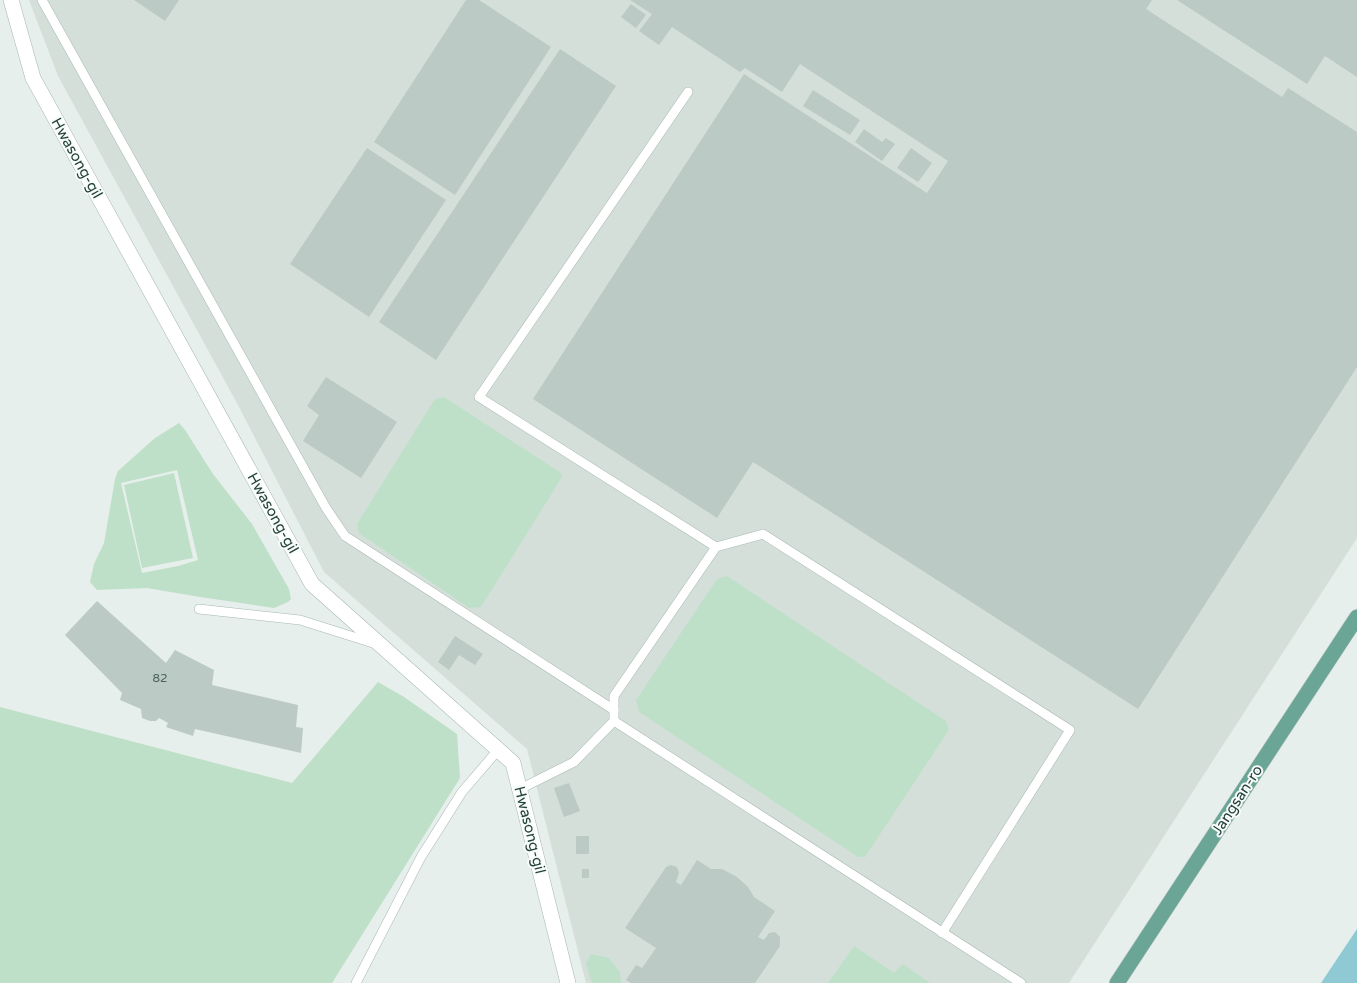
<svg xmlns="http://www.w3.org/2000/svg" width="1357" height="983" font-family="'Varela Round',sans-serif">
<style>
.built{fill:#d4dfda}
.green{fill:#bfe0c8;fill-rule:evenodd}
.water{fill:#8ec9d4}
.building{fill:#bbcac4}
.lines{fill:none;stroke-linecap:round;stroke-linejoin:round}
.service-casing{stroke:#a8b8b2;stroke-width:10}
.tertiary-casing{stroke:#a8b8b2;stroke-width:16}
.primary-casing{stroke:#c2cac8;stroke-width:16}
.service{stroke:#fff;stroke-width:9}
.tertiary{stroke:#fff;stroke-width:15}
.primary{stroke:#6aa596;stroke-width:15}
.labels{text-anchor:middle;stroke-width:4;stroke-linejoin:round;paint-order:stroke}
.number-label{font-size:12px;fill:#4a645c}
.street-label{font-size:15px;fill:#24423a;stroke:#f7fbf9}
</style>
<rect width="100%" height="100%" fill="#e6efeb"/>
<!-- built -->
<path class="built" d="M29 0H1357V538L1069 983H586L527 749 324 572 238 405 58 76Z"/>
<!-- green -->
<g class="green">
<path d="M444 397 560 472 562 477 481 607 469 608 359 533 357 524 435 399Z"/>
<path d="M179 423 185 430 213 474 252 524 289 589 291 599 288 602 274 608 200 597 147 588 97 590 90 582 94 564 104 543 115 479 118 471 155 438ZM177 470 198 560 178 566 142 573 121 483Z"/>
<path d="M174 473 193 558 142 568 124 485Z"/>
<path d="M727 576 946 721 949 730 865 857H858L639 712 636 700 717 579Z"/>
<path d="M378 682 404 697 457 734 460 778 332 983H0V707L292 783Z"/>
<path d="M854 946 894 973 903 964 930 983H828Z"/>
<path d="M591 954 609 958 620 972 621 983H592L586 964Z"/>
</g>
<!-- water -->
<path class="water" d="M1357 929V983H1321Z"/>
<!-- building -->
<g class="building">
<path d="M134 0H179L165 21Z"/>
<path d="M466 0H479L551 47 455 195 374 142Z"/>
<path d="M630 0H1152L1146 9 1282 97 1288 88 1357 132V367L1138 709 753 462 717 518 533 399 744 74 927 193 948 161 800 64 782 92 745 68 740 72 672 27 659 45 639 31 652 14Z"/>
<path d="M1177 0H1357V77L1325 56 1307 84Z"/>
<path d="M631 4 646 15 636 28 621 17Z"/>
<path d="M560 49 616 86 436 360 379 322Z"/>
<path d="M813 90 860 120 850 135 803 106Z"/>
<path d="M864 129 882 142 886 138 895 144 882 161 855 142Z"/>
<path d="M367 148 446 200 369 317 290 264Z"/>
<path d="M911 148 932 163 918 182 897 168Z"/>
<path d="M326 377 397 422 361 478 303 441 319 415 307 406Z"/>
<path d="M97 601 166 663 175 650 214 670 212 685 298 705 296 727 303 728 301 753 195 729 193 736 166 727 168 723 159 718 156 721H150L142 718 141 709 120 700 122 693 65 635Z"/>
<path d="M455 636 483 654 475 665 459 655 449 670 438 662Z"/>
<path d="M569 783 580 811 564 817 554 788Z"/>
<rect x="576" y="836" width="13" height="18"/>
<path d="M697 860 711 869H722L737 877 748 887 754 897 775 911 758 937 764 940 769 933 775 932 780 937V946L755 983H631L626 980 636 965 642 968 656 948 625 928 666 867 671 865 677 867 679 873 676 882 681 885Z"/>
<rect x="582" y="869" width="7" height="9"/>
</g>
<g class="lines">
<defs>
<g id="service">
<path d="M42 0 326 508 345 536 614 710"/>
<path d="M688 92 479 397 716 547 763 534 1070 730 942 933"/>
<path d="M199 609 300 620 373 643"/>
<path d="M614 721 1021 983"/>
<path d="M520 789 574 762 614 721V696L716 547"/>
<path d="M356 983 421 857 462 792 498 750"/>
</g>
<path id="tertiary" d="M11 0 33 78 312 584 513 763 568 983"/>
<path id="primary" d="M1117 983 1357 617"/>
</defs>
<!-- service casing -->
<use href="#service" class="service-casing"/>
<!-- tertiary casing -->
<use href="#tertiary" class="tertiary-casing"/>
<!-- primary casing -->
<use href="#primary" class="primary-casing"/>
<!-- service -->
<use href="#service" class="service"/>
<!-- tertiary -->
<use href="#tertiary" class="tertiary"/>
<!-- primary -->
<use href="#primary" class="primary"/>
</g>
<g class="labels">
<!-- number labels -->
<g class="number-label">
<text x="160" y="682">82</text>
</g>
<!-- street labels -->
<g class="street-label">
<text transform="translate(77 158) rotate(61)" y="5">Hwasong-gil</text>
<text transform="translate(273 513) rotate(61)" y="5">Hwasong-gil</text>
<text transform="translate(1237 800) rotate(-57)" y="5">Jangsan-ro</text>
<text transform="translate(530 830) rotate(76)" y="5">Hwasong-gil</text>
</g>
</g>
</svg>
